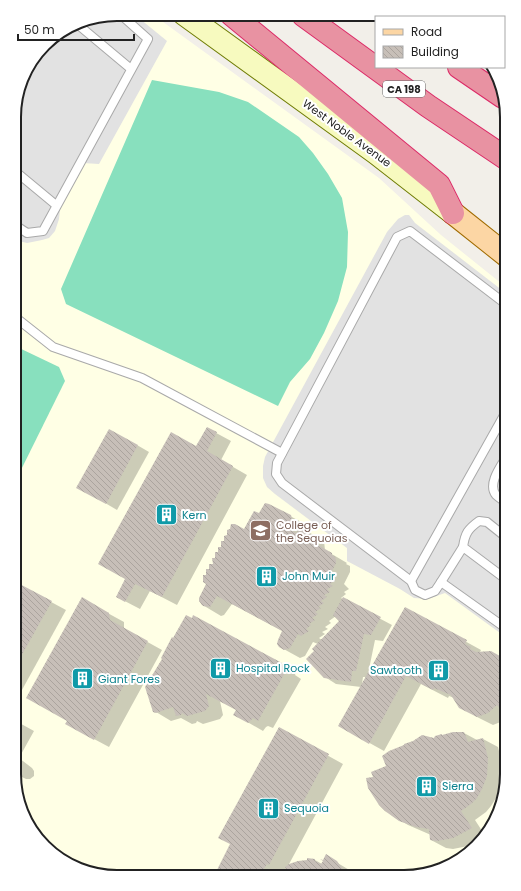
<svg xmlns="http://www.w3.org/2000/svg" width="521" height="891" font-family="Poppins,sans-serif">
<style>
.education{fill:#ffffe5}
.pitch{fill:#88e0be}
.parking{fill:#e2e2e2}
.shadow{fill:#0003;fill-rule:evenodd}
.building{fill:url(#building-back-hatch)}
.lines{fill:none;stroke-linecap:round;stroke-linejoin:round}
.lane-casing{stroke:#a9a9a9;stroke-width:10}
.secondary-casing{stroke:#707d05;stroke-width:24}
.primary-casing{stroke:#a06b00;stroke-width:24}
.highway-casing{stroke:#dc2a67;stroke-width:24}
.lane{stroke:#fff;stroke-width:8}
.secondary{stroke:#f7fabf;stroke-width:22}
.primary{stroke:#fcd6a4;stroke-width:22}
.highway{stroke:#e892a2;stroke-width:22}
.labels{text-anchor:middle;stroke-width:4;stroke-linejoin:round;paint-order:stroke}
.shield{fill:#fff;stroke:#646464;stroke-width:1}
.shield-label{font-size:10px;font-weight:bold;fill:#222}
.street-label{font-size:11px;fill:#222;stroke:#fff}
.culture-label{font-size:11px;fill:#0d838f;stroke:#fff;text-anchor:start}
.education-label{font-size:11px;fill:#785e54;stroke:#fff;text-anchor:start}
.rim{fill:none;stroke:#222;stroke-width:2}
</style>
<defs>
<pattern id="building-back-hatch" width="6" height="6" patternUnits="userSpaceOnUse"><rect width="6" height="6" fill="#c7bfb8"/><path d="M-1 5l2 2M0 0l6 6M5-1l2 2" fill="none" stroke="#aba49e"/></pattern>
</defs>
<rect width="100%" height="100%" fill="#f2efe9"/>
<!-- education -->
<path class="education" d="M117 14H152L379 178 441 235 507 288V781L490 825 483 839 443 869 404 877 103 876 54 856 22 813 14 774 15 104 25 71 49 40Z"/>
<!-- pitch -->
<g class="pitch">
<path d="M152 80 219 92 248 102 299 137 313 153 328 174 342 198 348 232 347 267 338 301 324 333 310 359 290 382 278 406 66 304 61 289Z"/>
<path d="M15 346 59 367 65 381 14 484Z"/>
</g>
<!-- parking -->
<g class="parking">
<path d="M117 14H134L167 41 99 164 83 163 61 200 59 219 55 231 49 238 42 240 27 243 15 240V104L25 71 49 40 78 22Z"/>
<path d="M405 215H409L415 223 507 294V638L445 593 428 599 414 598 400 589 347 561V548L275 494 267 487 263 478V466L265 457 387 232 398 219Z"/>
</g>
<!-- shadow -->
<g class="shadow">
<path d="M207 428 231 441 221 460 247 475 177 605 150 591 140 609 117 597Z"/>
<path d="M137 445 149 452 117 510 78 487Z"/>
<path d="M259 514 290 516 305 524 307 528 305 530 324 541 325 550 347 563 346 564 350 566V572L344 584 349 589 344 592 346 594 341 598 392 625 383 641 375 640 368 674 405 608 481 650 480 652 507 661V718L503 721 493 725 475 716 454 698 449 696 448 698 421 684 384 751 339 726 361 687 336 684 325 677 315 651 318 644 313 642 305 656 300 658 280 647 283 631 232 604 224 615 221 616 201 604 200 598 207 584V576L210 571V564L214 565 225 542 244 530ZM336 616 340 621 322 640 319 638 325 634 322 632 328 629 325 627 331 623 329 621ZM363 677H366L362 684Z"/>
<path d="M14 582 66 610 17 699 14 697Z"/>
<path d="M82 599 124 622V629L162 650 109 747 81 732 68 721Z"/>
<path d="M282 664 296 672 295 675 301 679 273 728 268 726 266 727 263 731 235 715 237 710 220 701 223 715 220 719 203 724 197 721 196 723 192 724 181 718 171 721 156 712Z"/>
<path d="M14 720 34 731 19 758 32 768 34 771V776L30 779H26L22 777 17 788 14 774Z"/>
<path d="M280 729 343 764 288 866 315 860 322 864 326 856 351 871 357 877H290L292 875 287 868 284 873 282 871 279 877 226 876 231 844Z"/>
<path d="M464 733 477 740 483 739 498 747 503 767 502 784 496 798 491 806 486 812 475 820 486 837 468 846 453 849 446 848 431 840V835L408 825 393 816 374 777 387 767 434 739 443 736Z"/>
</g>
<!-- building -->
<g class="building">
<path d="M207 427 217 432 207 451 233 466 162 597 135 584 125 602 116 597 125 579 98 564 171 432 196 446Z"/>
<path d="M109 429 138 445 106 504 76 488Z"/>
<path d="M265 503 269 504 291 515 292 519 287 528 296 533 299 530 306 529 309 532 311 536V541L332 553V555L335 557 336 560V563L330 575 336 580 330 584 333 586 327 589 330 592 324 595 327 597 321 601 324 603 318 607 321 608 315 612 318 614 312 618 315 620 309 624 311 625 306 629 309 631 301 636 298 634 290 648 284 650 279 647 277 644 278 640 282 631 217 596 210 607 203 606 199 601V598L206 584 203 582V575H206V569H209V564H213L212 558H215V552H218V547H221V541H224V536L227 535V530L230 529 231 524H235L244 529 254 511 259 513Z"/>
<path d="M14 581 52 601 14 669Z"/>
<path d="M82 597 109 613 110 620 148 641 94 740 65 724 67 721 26 698Z"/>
<path d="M343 597 381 617 371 635 364 634 356 671H352L351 682 324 678 306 659 314 651 312 649 339 621 333 615Z"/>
<path d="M405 607 467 640 465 644 471 647 470 649 476 652 491 651 507 660V716L497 705 488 713 477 717 459 708 451 695 434 688 433 690 406 676 369 744 338 726Z"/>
<path d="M186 615 192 618 193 615 282 663 281 666 287 669 258 721 253 718 248 723 233 715 236 710 206 694 209 706 205 711 187 716 182 713 181 715 176 716 173 707 156 713 153 712 145 687 162 659 161 658 172 637 173 638Z"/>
<path d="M279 727 329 754 269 865 267 864 263 870 275 877 225 876 226 875 217 870 230 844 218 838Z"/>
<path d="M453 732H464L468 742 483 738 488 758 487 776 482 789 477 798 471 804 461 811 472 828 453 838 437 841 430 840 429 829 416 827 399 821 385 811 379 805 368 788 366 778 373 777 371 772 386 766 382 756 389 751 404 745V744L413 741 422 735 434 738 435 736 442 734V735Z"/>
<path d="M14 757 17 758 20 762 19 768 14 771Z"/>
<path d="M326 854 337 861 348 877H288L290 874 285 867 289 864 298 861 307 860V858L315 859V861L321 864 323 861 320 859 323 860Z"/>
</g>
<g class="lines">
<defs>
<g id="lane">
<path d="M76 23 131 69"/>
<path d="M15 171 56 205"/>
<path d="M15 225 27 233 43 231 148 39 120 14"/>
<path d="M15 317 53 347 142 378 282 453"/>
<path d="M507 503C504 501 499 498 496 495 487 484 501 466 507 456"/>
<path d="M507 580 463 547C465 533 468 529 479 521L487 522 507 538"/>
<path d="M411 581 507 410"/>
<path d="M441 582 463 547"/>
<path d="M507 629 441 582 435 591 425 595 415 590 411 581 282 483 276 474 277 463 397 237 410 231 507 305"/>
</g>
<path id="secondary" d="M184 14 376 153 453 213"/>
<path id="primary" d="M453 213 507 256"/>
<g id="highway">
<path d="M232 15 439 185 453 213"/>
<path d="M303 15 428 106 507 159"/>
<path d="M388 16 390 17"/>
<path d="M459 67 503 97"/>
</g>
</defs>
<!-- lane casing -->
<use href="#lane" class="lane-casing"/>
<!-- secondary casing -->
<use href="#secondary" class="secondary-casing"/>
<!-- primary casing -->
<use href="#primary" class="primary-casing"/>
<!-- highway casing -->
<use href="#highway" class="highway-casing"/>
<!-- lane -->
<use href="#lane" class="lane"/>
<!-- secondary -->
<use href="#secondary" class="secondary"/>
<!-- primary -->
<use href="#primary" class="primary"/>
<!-- highway -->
<use href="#highway" class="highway"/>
</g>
<!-- icons -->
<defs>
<symbol id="building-square" viewBox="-11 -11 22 22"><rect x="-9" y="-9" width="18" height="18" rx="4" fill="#0f9aa8" stroke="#fff"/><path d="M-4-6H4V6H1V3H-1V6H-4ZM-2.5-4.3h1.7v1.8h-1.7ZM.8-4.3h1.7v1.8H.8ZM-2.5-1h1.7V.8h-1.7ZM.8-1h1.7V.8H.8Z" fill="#fff"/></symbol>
<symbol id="university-square" viewBox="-11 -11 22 22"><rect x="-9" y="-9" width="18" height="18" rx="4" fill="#8d6e63" stroke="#fff"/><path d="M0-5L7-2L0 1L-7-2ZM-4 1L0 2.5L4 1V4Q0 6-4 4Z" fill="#fff"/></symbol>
</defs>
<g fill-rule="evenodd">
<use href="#building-square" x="154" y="502" width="25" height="25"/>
<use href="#university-square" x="248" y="518" width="25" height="25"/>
<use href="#building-square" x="254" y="564" width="25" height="25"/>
<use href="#building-square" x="208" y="656" width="25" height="25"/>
<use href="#building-square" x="426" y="658" width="25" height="25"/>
<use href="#building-square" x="70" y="666" width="25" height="25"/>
<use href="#building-square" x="414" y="774" width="25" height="25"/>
<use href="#building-square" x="256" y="796" width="25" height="25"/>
</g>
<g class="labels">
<!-- shield labels -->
<rect class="shield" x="383" y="81" width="42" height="16" rx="3"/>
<g class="shield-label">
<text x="404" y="93">CA 198</text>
</g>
<!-- street labels -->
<g class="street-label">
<text transform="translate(347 133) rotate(36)" y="4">West Noble Avenue</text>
</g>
<!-- culture labels -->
<g class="culture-label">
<text x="182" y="519">Kern</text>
<text x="282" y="580">John Muir</text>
<text x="236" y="672">Hospital Rock</text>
<text x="422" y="674" text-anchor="end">Sawtooth</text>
<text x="98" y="683">Giant Fores</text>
<text x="442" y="790">Sierra</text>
<text x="284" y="812">Sequoia</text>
</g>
<!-- education labels -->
<g class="education-label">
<text x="276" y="529">College of<tspan x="276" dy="13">the Sequoias</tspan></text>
</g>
</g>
<!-- crop -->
<path d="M0 0H521V891H0ZM117 21H404A96 96 0 0 1 500 117V774A96 96 0 0 1 404 870H117A96 96 0 0 1 21 774V117A96 96 0 0 1 117 21Z" fill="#fff" fill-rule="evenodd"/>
<path class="rim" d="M117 21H404A96 96 0 0 1 500 117V774A96 96 0 0 1 404 870H117A96 96 0 0 1 21 774V117A96 96 0 0 1 117 21Z"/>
<!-- legend -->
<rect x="375" y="16" width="130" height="52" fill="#ffffff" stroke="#a7a7a7"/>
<rect x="383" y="29" width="20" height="6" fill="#fcd6a4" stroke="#a7a7a7"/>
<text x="411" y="36" font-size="12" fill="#222222">Road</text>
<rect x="383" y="46" width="20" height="12" fill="url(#building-back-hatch)" stroke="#a7a7a7"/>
<text x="411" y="56" font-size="12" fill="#222222">Building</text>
<!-- scale -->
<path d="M18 34v6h116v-6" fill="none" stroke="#222222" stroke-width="2"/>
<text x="24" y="34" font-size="12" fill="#222222" stroke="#ffffff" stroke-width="3" paint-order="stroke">50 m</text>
</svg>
